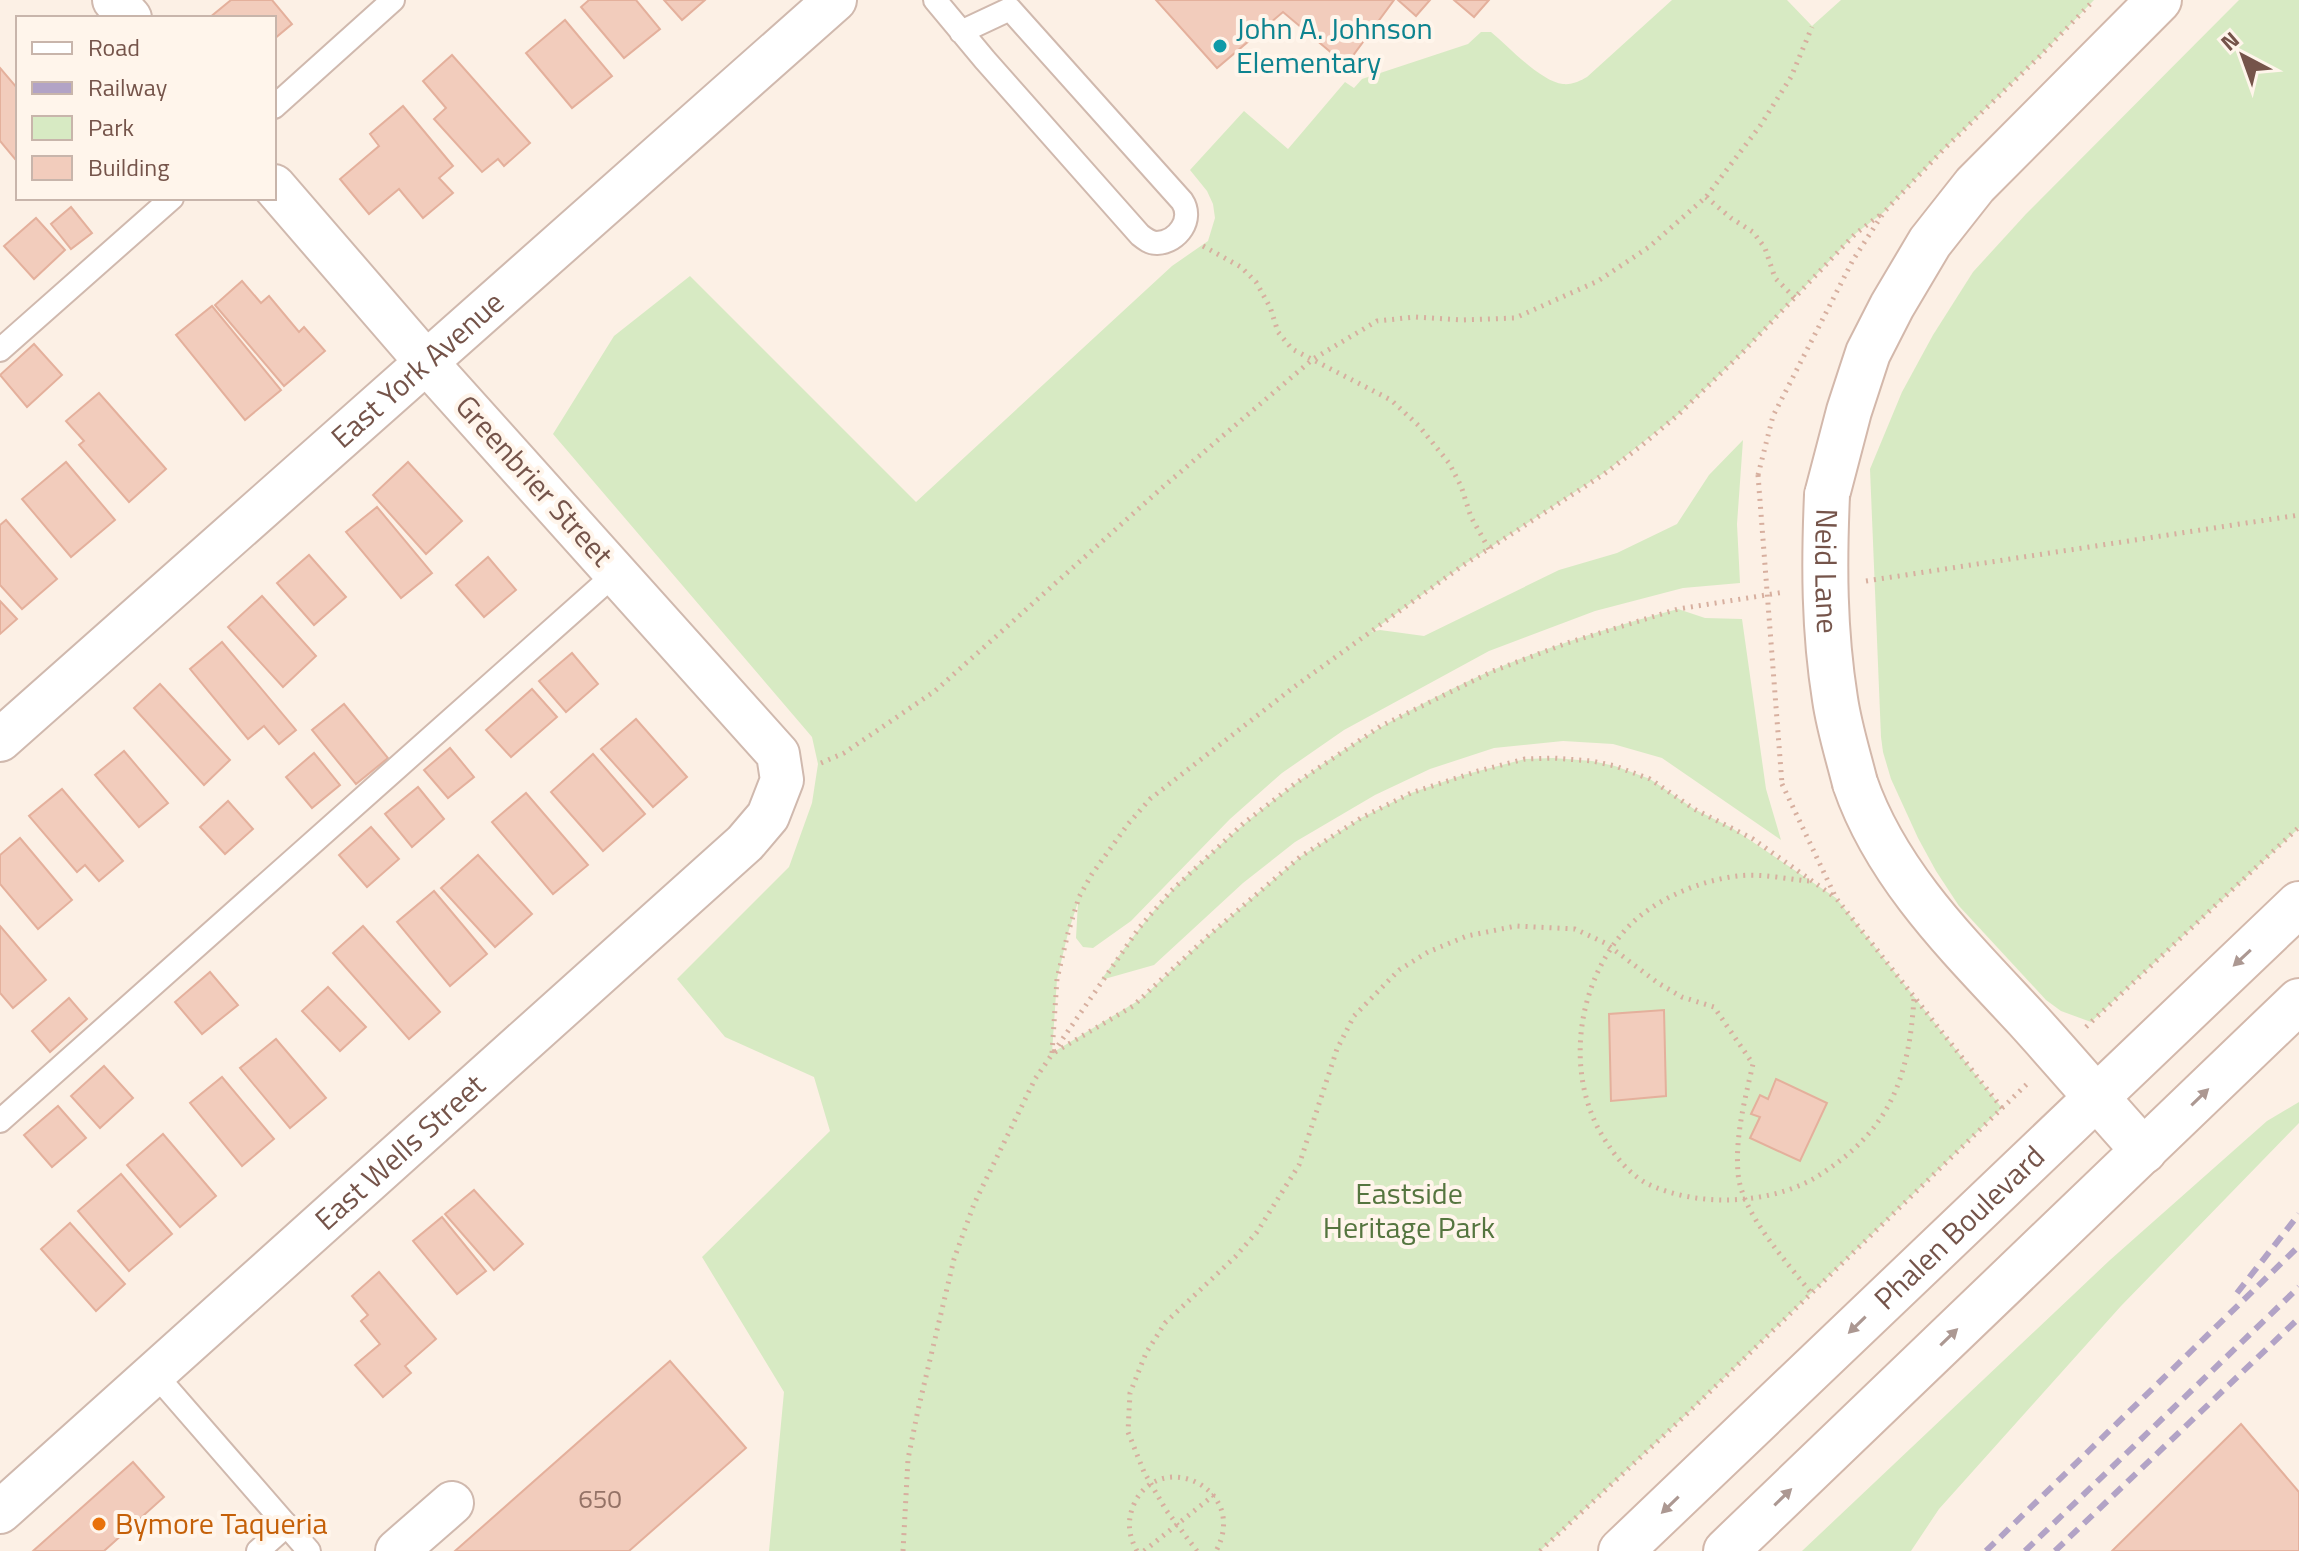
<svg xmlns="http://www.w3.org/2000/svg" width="2299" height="1551" font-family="'Titillium Web',sans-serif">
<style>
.green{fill:#d7eac3}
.building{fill:#f2ccbc;stroke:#e4b09c;stroke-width:2}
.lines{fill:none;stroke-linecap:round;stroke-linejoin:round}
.service-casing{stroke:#d0b9ae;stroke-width:26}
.minor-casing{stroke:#d0b9ae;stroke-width:46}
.secondary-casing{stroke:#d3b8ab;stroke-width:48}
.path{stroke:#d7af9f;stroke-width:5;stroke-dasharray:2 6;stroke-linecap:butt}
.service{stroke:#fff;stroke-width:22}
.minor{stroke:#fff;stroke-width:42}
.secondary{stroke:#fff;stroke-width:44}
.rail{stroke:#b2a3c6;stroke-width:6;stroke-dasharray:12 8;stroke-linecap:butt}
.secondary-bridge-casing{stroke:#d3b8ab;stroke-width:48;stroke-linecap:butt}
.path-bridge{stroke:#d7af9f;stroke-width:5;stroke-dasharray:2 6;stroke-linecap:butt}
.secondary-bridge{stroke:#fff;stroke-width:44}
.oneway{fill:#ac9892}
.culture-dot{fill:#0f9aa8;stroke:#fff5eb;stroke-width:3}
.food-dot{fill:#e8710a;stroke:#fff5eb;stroke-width:3}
.labels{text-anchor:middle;stroke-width:8;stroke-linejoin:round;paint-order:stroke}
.number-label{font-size:26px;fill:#947266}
.culture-label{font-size:30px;fill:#0d838f;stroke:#fff5eb;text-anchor:start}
.street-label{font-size:30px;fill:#75544a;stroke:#fff5eb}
.park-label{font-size:30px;fill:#55753f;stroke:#fff5eb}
.food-label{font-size:30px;fill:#c56008;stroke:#fff5eb;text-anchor:start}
</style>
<rect width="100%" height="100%" fill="#fcf0e5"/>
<!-- green -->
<g class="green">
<path d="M1672 0H1787L1812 26 1841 0H2094L2038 58 1943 150 1884 212 1855 234 1742 353 1679 414 1604 473 1462 566 1371 632 1380 630 1424 636 1559 570 1617 553 1677 524 1709 475 1743 440 1737 524 1740 583 1683 588 1595 611 1489 651 1344 730 1282 773 1230 819 1131 921 1093 948 1083 947 1076 938 1078 902 1068 933 1057 979 1052 1053 1141 999 1208 936 1300 857 1361 818 1411 793 1463 775 1525 759 1553 758 1592 761 1615 766 1650 779 1694 809 1732 828 1836 898 2002 1108 1689 1412 1540 1551H769L784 1392 702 1257 830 1131 814 1077 725 1037 677 979 789 867 812 803 818 764 812 737 553 434 614 336 690 276 916 502 1172 266 1208 241 1215 218 1213 204 1207 191 1190 170 1244 111 1288 149 1345 82 1354 88 1362 79 1468 44 1481 32H1491C1508 46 1541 82 1563 84 1572 85 1580 81 1587 77Z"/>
<path d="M2239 0H2299V828L2091 1022 2061 1011 2046 1000 1959 906 1936 871 1918 838 1891 779 1883 752 1881 737 1870 469 1902 392 1933 335 1973 272 2026 214Z"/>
<path d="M1678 609 1705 618 1742 619 1766 789 1781 840 1662 758 1613 744 1563 741 1494 748 1430 769 1375 795 1295 842 1243 883 1154 965 1101 980C1123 950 1144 921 1169 894 1183 877 1201 863 1217 848 1298 774 1392 714 1493 670 1552 645 1615 626 1678 609Z"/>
<path d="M2299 1102V1123L2121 1306 1939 1509 1911 1551H1802L2110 1260 2267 1121Z"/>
</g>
<!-- building -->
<g class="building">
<path d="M231 0H272L292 24 274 39V18H209Z"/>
<path d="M589 0H636L660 29 624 58 581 7Z"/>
<path d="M664 0H705L682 20Z"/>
<path d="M1156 0H1394L1346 65 1283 12 1217 68Z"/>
<path d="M1398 0H1430L1416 16Z"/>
<path d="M1454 0H1489L1474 17Z"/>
<path d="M565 20 612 76 572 108 526 53Z"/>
<path d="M452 55 530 143 504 166 498 159 482 172 434 119 446 108 423 81Z"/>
<path d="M0 68 18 89V157L15 159 0 141Z"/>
<path d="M403 106 453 166 439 178 453 193 423 218 399 189 369 214 340 179 379 146 370 134Z"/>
<path d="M71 207 92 233 71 249 51 224Z"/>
<path d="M36 218 65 250 34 279 4 246Z"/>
<path d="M242 281 261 303 269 296 299 332 304 327 325 351 284 386 215 305Z"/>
<path d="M212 306 281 390 245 420 176 335Z"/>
<path d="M34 344 62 375 27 407 0 375Z"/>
<path d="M99 393 166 469 129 502 79 445 84 441 66 421Z"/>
<path d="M66 462 115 520 71 557 22 499Z"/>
<path d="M408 462 462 521 426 554 373 495Z"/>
<path d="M377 507 432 573 401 598 346 532Z"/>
<path d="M6 520 57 579 22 609 0 585V525Z"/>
<path d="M309 555 346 597 314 625 277 583Z"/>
<path d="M488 557 516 590 484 617 456 585Z"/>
<path d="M262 596 316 656 283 687 228 627Z"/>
<path d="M0 601 17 619 0 634Z"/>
<path d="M222 642 296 730 279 744 264 726 248 739 190 669Z"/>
<path d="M572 653 598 684 566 712 539 681Z"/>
<path d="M160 684 230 760 204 785 134 708Z"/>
<path d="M532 689 557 717 511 757 486 730Z"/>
<path d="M344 704 388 758 356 784 312 730Z"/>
<path d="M636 719 687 777 653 807 601 749Z"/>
<path d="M450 748 474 777 448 798 424 770Z"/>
<path d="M124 751 168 803 139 827 95 775Z"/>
<path d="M314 753 340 785 312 808 286 777Z"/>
<path d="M593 754 645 814 603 851 551 792Z"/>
<path d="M418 787 444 819 412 847 385 814Z"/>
<path d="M62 789 123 861 99 881 85 865 77 872 29 816Z"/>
<path d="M526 793 588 865 553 894 492 822Z"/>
<path d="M228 801 253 829 225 854 200 827Z"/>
<path d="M371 827 399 859 367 887 339 855Z"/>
<path d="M20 838 72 900 38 929 0 884V855Z"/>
<path d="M478 855 532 914 495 947 441 888Z"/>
<path d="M434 891 487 954 450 986 397 922Z"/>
<path d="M0 926 46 980 13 1008 0 993Z"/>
<path d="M363 926 440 1012 409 1039 333 953Z"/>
<path d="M210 972 238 1005 202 1034 175 1002Z"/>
<path d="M328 987 366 1027 340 1051 302 1011Z"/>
<path d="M69 998 87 1019 50 1052 32 1031Z"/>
<path d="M1664 1010 1666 1096 1611 1101 1609 1014Z"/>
<path d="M276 1039 326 1098 290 1128 240 1068Z"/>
<path d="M104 1066 133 1098 100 1128 71 1096Z"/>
<path d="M222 1077 274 1139 242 1166 190 1103Z"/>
<path d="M1776 1079 1827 1103 1800 1161 1750 1138 1760 1117 1751 1114 1760 1095 1768 1099Z"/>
<path d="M58 1106 86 1138 52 1167 24 1135Z"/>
<path d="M163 1134 216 1196 180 1227 127 1165Z"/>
<path d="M121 1174 172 1234 129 1271 78 1211Z"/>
<path d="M474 1190 523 1244 494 1270 445 1214Z"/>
<path d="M442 1217 486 1271 457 1294 413 1241Z"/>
<path d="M70 1223 125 1284 96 1311 41 1249Z"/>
<path d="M379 1272 436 1339 405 1366 411 1373 383 1397 355 1365 380 1344 361 1321 368 1315 352 1296Z"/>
<path d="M670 1361 746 1448 629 1551H455Z"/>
<path d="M2241 1424 2299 1492V1551H2112Z"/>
<path d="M133 1462 164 1497 104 1551H33Z"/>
</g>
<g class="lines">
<defs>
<g id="service">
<path d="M935 0 985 60 1140 235C1145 239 1150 243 1157 243 1178 242 1194 219 1182 201L1010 9 961 32"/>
<path d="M274 107 393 0"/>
<path d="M0 350 172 198"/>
<path d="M0 1121 616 573"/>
<path d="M154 1373 309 1551"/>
<path d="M258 1551 287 1525"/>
</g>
<g id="minor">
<path d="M114 0 130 18"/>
<path id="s1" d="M0 740 835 0"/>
<path id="s2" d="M0 1512 745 843 768 816 782 780 778 754 427 363 274 186"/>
<path d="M397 1551 452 1503"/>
</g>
<g id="secondary">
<path d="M1827 495 1849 411 1868 353 1892 306 1930 242 1975 185 2159 0"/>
<path d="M1855 783C1887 876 1960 947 2026 1018 2066 1062 2104 1107 2144 1151"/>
<path id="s3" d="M1621 1551 2299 904"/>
<path d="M1726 1551 2299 1001"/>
</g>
</defs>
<!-- service casing -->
<use href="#service" class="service-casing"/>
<!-- minor casing -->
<use href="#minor" class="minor-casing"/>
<!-- secondary casing -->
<use href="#secondary" class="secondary-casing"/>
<!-- path -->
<g class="path">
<path d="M1706 197 1731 218 1753 232 1765 248 1775 278 1795 298"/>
<path d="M1203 246 1241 267 1256 282 1270 307 1278 332 1292 349 1391 400 1419 426 1449 463 1461 486 1471 517 1489 549"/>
<path d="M1758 475 1773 416 1853 260 1884 212 1943 150 2038 58 2094 0"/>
<path d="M1866 581 2299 515"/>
<path d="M821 763 844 753 935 691 1164 486 1313 359 1377 321 1415 317 1462 320 1515 318 1598 281 1649 247 1706 197 1760 126 1791 77 1812 27"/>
<path d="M1782 784 1836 898 2002 1108"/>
<path d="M1809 881C1786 879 1760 873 1737 876 1699 881 1655 899 1628 927 1574 984 1563 1082 1609 1146 1618 1160 1632 1176 1648 1184 1671 1195 1699 1200 1724 1200 1755 1200 1791 1193 1818 1176 1889 1131 1909 1080 1914 998"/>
<path d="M2086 1027 2299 827"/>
<path d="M1055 1052 1133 1006 1208 936 1300 857 1361 818 1411 793 1478 771 1525 759 1553 758 1592 761 1615 766 1650 779 1694 809 1753 839 1836 898"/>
<path d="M1052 1053 1057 979 1068 933 1079 897 1092 874 1128 824 1150 799 1294 687 1369 633 1462 566 1604 474 1641 446 1679 414 1742 353 1855 234 1884 212"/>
<path d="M903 1551 908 1459 918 1410 954 1259 974 1204 1035 1079 1139 928 1171 891 1244 823 1296 783 1381 726 1493 671 1567 643 1678 609 1785 592"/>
<path d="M1137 1551C1128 1535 1127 1520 1134 1504 1160 1447 1250 1489 1216 1551"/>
<path d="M1144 1551 1214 1495"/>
<path d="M1197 1551 1166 1510 1144 1472 1128 1432 1130 1393 1146 1353 1165 1323 1235 1257 1257 1232 1299 1165 1337 1049 1354 1016 1399 970 1428 952 1467 936 1516 926 1575 929 1605 943 1658 983 1682 997 1714 1007 1753 1064C1745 1099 1735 1136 1738 1173 1741 1213 1787 1262 1811 1293"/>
<path d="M1540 1551 1689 1412 2030 1081"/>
</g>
<!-- service -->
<use href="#service" class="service"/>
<!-- minor -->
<use href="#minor" class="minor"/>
<!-- secondary -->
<use href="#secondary" class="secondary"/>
<!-- rail -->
<g class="rail">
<path d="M2237 1293 2299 1214"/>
<path d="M1986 1551 2299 1246"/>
<path d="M2025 1551 2299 1287"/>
<path d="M2055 1551 2299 1318"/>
</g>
<defs>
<g id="secondary-bridge">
<path id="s4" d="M1827 495C1824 564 1824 630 1835 699 1839 727 1848 755 1855 783"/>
</g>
</defs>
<!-- secondary-bridge casing -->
<use href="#secondary-bridge" class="secondary-bridge-casing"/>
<!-- path-bridge -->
<path class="path-bridge" d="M1758 475 1782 784"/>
<!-- secondary-bridge -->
<use href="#secondary-bridge" class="secondary-bridge"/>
</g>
<!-- one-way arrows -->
<defs><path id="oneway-solid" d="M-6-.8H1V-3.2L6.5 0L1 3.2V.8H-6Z" transform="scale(2)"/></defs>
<g class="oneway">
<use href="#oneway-solid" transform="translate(2242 958) rotate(137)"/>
<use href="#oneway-solid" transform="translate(2200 1097) rotate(-44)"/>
<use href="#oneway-solid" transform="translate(1857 1325) rotate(136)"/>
<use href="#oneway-solid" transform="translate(1949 1337) rotate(-44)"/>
<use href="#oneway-solid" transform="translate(1783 1497) rotate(-44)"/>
<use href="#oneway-solid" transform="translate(1670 1505) rotate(136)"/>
</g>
<!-- markers -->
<circle class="culture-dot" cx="1220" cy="46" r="8"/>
<circle class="food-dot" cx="99" cy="1524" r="8"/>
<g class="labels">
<!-- number labels -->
<g class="number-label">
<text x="600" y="1508">650</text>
</g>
<!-- culture labels -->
<g class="culture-label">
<text x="1236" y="39">John A. Johnson<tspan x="1236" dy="34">Elementary</tspan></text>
</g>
<!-- street labels -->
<g class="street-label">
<text dy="10" stroke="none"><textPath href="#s1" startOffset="558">East York Avenue</textPath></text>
<text transform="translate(534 481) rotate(48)" y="10">Greenbrier Street</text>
<text dy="10" stroke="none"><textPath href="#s4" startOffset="76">Neid Lane</textPath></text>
<text dy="10" stroke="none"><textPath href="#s2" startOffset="538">East Wells Street</textPath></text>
<text dy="10" stroke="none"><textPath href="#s3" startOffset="468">Phalen Boulevard</textPath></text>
</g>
<!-- park labels -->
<g class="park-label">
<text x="1409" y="1204">Eastside<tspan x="1409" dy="34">Heritage Park</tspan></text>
</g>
<!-- food labels -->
<g class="food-label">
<text x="115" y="1534">Bymore Taqueria</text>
</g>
</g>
<!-- legend -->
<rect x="16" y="16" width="260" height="184" fill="#fff5eb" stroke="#c8b5ab" stroke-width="2"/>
<rect x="32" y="42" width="40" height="12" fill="#ffffff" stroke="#c8b5ab" stroke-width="2"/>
<text x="88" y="56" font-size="24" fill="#75544a">Road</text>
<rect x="32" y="82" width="40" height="12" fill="#b2a3c6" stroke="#c8b5ab" stroke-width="2"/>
<text x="88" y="96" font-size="24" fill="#75544a">Railway</text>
<rect x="32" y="116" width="40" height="24" fill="#d7eac3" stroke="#c8b5ab" stroke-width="2"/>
<text x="88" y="136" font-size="24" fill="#75544a">Park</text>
<rect x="32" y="156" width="40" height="24" fill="#f2ccbc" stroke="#c8b5ab" stroke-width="2"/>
<text x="88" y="176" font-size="24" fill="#75544a">Building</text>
<!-- north arrow -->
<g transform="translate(2243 56) rotate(319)" stroke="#fff5eb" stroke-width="6" paint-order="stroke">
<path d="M0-6L14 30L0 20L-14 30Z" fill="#75544a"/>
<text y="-12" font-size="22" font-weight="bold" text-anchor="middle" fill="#75544a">N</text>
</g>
</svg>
